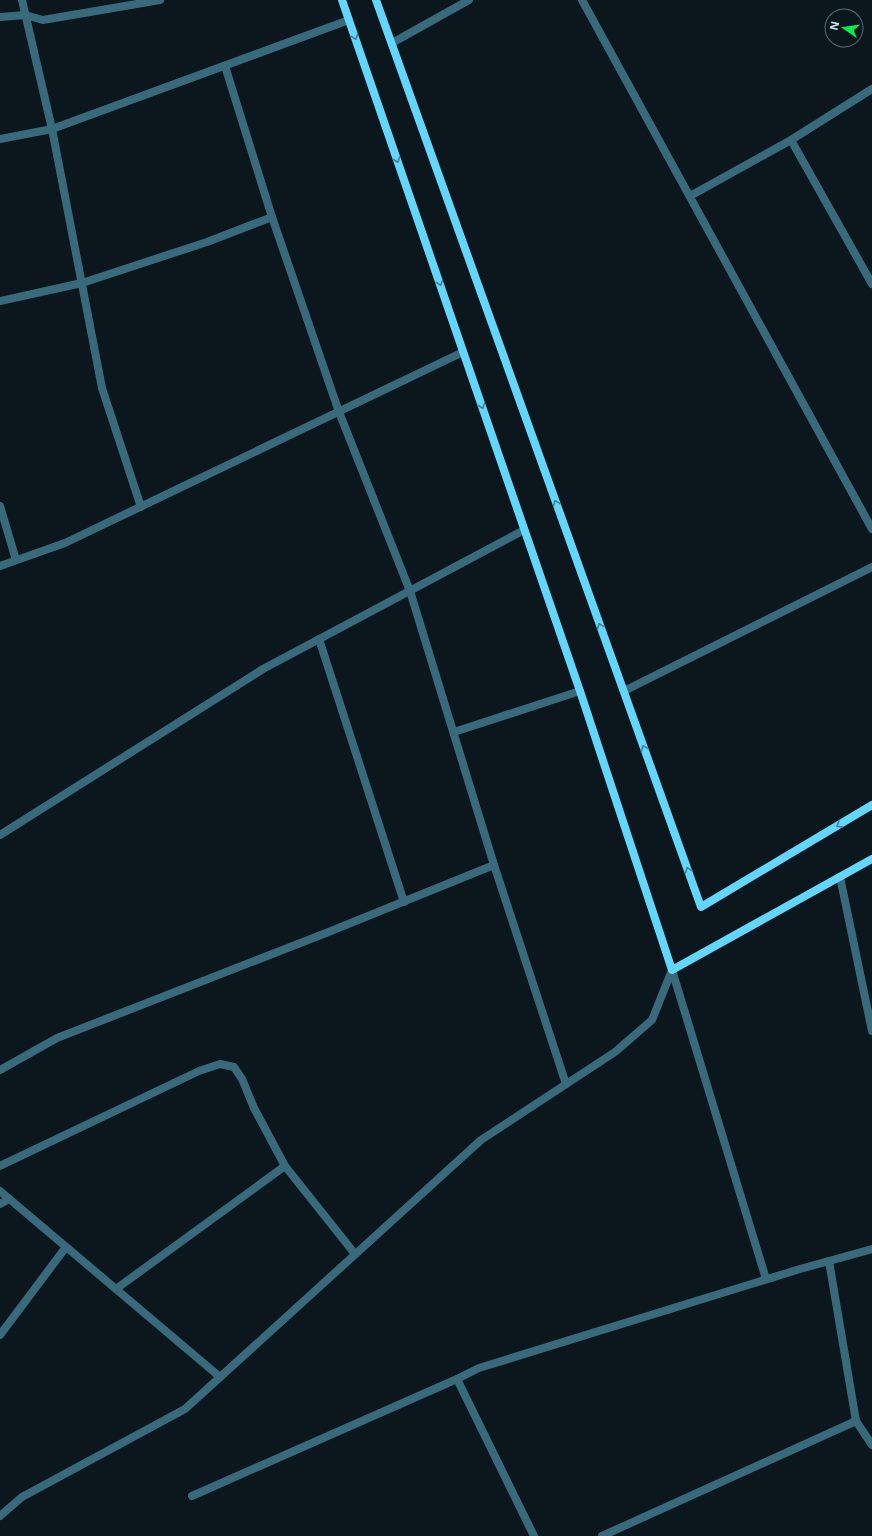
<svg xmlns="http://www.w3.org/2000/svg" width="872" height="1536" font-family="'Noto Sans',sans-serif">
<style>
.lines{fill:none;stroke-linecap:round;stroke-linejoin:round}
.minor{stroke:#386a7b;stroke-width:8}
.secondary{stroke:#63d7fb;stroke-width:8}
.oneway{stroke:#3c8197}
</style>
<rect width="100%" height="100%" fill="#0c171d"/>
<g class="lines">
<!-- minor -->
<g class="minor">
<path d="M22 0 52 129 102 388 141 507"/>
<path d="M582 0 872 529"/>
<path d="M0 17 25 15 43 20 160 0"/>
<path d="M392 43 469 0"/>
<path d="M225 66 272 217 339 412 410 591 494 865 566 1084"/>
<path d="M0 139 52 129 349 20"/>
<path d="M791 140 872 284"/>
<path d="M690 196 791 140 872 89"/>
<path d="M0 301 82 283 207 242 272 217"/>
<path d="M0 506 16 560"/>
<path d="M0 566 65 543 463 352"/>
<path d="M319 639 404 902"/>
<path d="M624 691 872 567"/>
<path d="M454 732 580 691"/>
<path d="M0 835 263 669 524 530"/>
<path d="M840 877 872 1031"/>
<path d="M672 970 766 1279"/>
<path d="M0 1070 57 1038 326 933 494 865"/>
<path d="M0 1166 199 1071 220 1064 234 1067 242 1079 254 1108 285 1166 355 1254"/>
<path d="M0 1191 220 1377"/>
<path d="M0 1204 9 1199"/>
<path d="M829 1261 856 1421 872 1445"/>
<path d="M116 1289 285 1166"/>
<path d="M0 1335 66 1247"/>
<path d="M457 1379 534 1536"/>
<path d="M192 1496 457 1379 479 1368 800 1269 872 1249"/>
<path d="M0 1516 22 1497 185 1409 481 1140 615 1052 652 1020 672 970"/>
<path d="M602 1536 856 1421"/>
</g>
<!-- secondary -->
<g class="secondary">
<path d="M342 0 580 691 672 970 872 859"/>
<path d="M376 0 701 907 872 805"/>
</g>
</g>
<!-- one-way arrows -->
<defs><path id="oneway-chevron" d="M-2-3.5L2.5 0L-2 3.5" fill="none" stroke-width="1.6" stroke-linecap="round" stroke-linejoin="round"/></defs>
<g class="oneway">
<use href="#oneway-chevron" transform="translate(355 37) rotate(71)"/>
<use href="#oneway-chevron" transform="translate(397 160) rotate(71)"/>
<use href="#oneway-chevron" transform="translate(440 283) rotate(71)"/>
<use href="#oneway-chevron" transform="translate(482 406) rotate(71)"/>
<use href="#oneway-chevron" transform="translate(556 503) rotate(-110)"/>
<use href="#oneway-chevron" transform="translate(600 626) rotate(-110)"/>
<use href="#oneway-chevron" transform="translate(644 748) rotate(-110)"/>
<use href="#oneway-chevron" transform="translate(839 825) rotate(149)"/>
<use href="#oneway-chevron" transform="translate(688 870) rotate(-110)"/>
</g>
<!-- north arrow -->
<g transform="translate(844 28) rotate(283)"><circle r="19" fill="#0c171d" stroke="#586d77"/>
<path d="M0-3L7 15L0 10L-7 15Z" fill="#06ed4e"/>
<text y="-6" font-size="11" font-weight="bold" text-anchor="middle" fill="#caedfe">N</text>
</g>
</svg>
